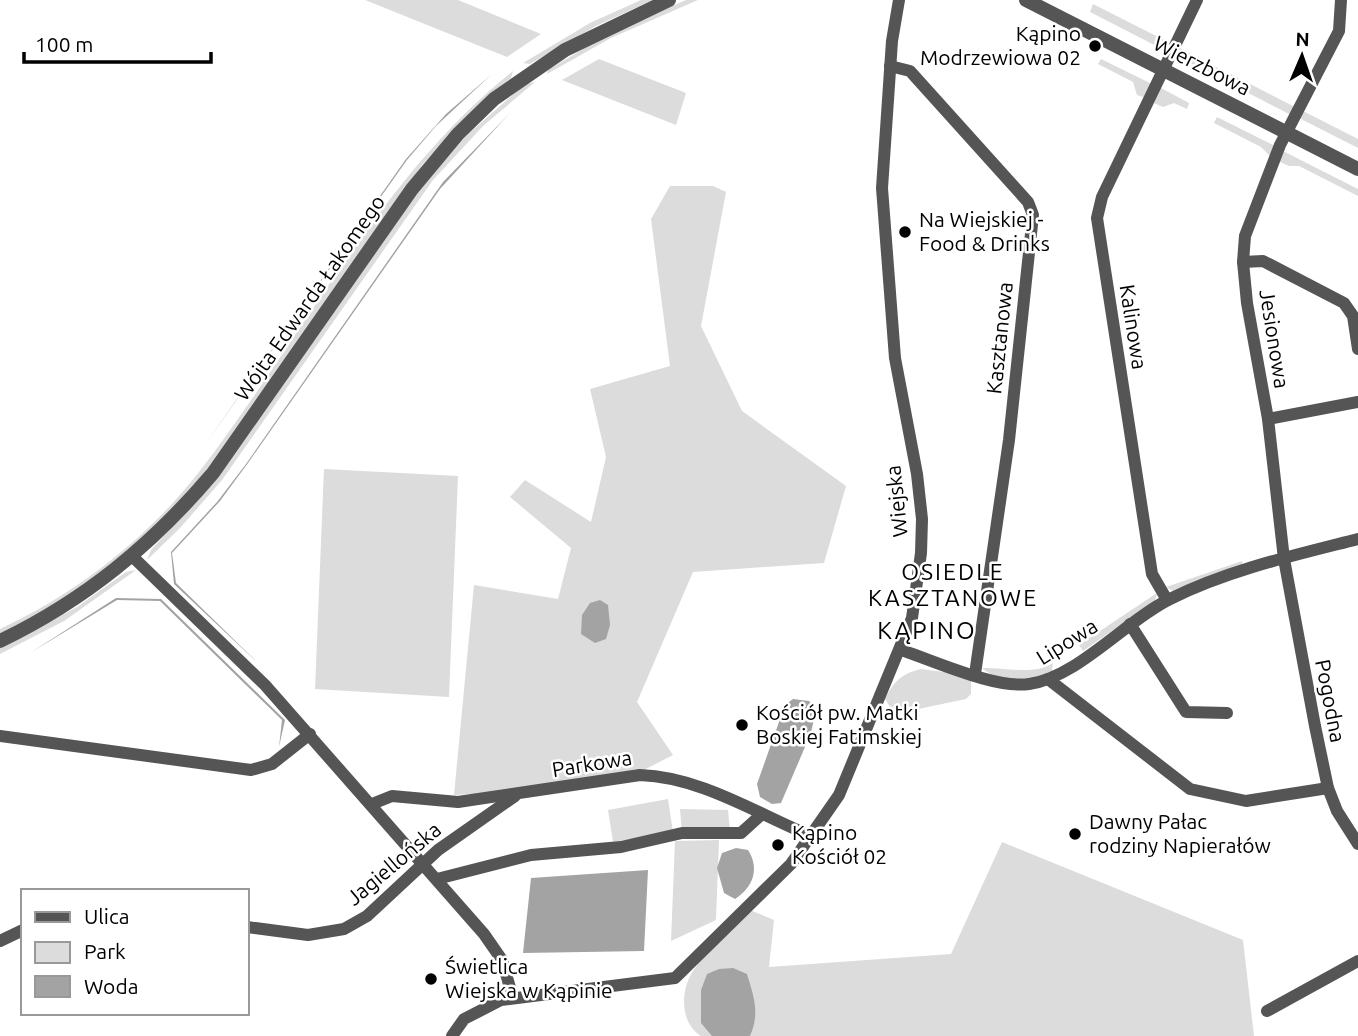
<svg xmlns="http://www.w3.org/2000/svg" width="1358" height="1036" font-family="Ubuntu,sans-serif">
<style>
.green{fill:#dcdcdc}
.water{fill:#a3a3a3}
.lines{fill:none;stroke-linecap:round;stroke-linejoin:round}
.minor{stroke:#555;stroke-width:12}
.tertiary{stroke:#555;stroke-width:14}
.poi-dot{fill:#000;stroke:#fff;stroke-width:2.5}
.labels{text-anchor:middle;stroke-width:5;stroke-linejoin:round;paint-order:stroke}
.poi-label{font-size:21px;fill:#000;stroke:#fff;text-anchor:start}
.street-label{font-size:21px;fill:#000;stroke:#fff}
.neighbourhood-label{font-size:23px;letter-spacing:2px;fill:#000;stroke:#fff}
.quarter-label{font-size:24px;letter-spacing:2px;fill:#000;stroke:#fff}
</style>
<rect width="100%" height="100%" fill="#fff"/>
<!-- green -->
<g class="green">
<path d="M365 0H458L541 34 507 57Z"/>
<path d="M641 0H653L596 26 530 64 523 63 590 23Z"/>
<path d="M686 0H698L611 38 547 74 548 70 608 34Z"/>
<path d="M1093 4 1172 44 1168 52 1094 14 1090 12Z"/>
<path d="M1180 48 1218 68 1215 74 1176 57Z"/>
<path d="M599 59 686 93 676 125 562 80Z"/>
<path d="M1101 59 1152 84 1146 98 1137 95 1133 82 1098 64Z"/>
<path d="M513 71 511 78 462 121 422 165 200 479 141 542 64 600 0 634V629C64 599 122 557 170 506 202 472 227 434 254 396 332 283 403 158 513 71Z"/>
<path d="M1227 72 1295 107 1291 115 1223 80Z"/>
<path d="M535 82 483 126 433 180 222 480 180 528 147 560 151 550 218 477 417 193 466 136 525 84Z"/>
<path d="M1161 88 1189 103 1187 109 1174 103 1163 107 1154 103Z"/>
<path d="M1303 111 1358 139V148L1299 118Z"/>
<path d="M1217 117 1275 146 1270 156 1261 147 1214 123Z"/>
<path d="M1283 151 1358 189V196L1299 166H1289L1278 161Z"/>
<path d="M670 186H713L726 192 701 326 742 411 846 486 824 563 693 572 637 702 673 755 640 772 512 792 454 795 474 585 558 599 571 548 510 497 525 480 591 522 606 457 590 389 670 366 651 219Z"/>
<path d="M324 469 458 476 449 697 315 689Z"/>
<path d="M1242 561 1243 566 1173 591 1166 587Z"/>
<path d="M136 570 64 621 0 654V648L77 607 126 572Z"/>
<path d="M1157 593 1155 601 1083 651 1079 645Z"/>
<path d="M1053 663 1052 671C1031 680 1000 684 982 668 1005 667 1033 676 1053 663Z"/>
<path d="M921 669 952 673 971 681V694L966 699 899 713 893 712 885 699C894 681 901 674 921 669Z"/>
<path d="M668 799 673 832 613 842 608 810Z"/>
<path d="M680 809 728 810 730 831 682 833Z"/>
<path d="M719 840 716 920 671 941 675 841Z"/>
<path d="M1002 842 1243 940 1254 1036H701C680 1023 680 991 693 971 707 949 732 930 750 910L774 920 769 967 951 954Z"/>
</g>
<!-- water -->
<g class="water">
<path d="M492 74 436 126 407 160 204 446 406 159 446 114Z"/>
<path d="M511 112 440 189 248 463 220 501 172 553 176 583 260 665 174 584 171 552 217 502 246 464 443 182Z"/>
<path d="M116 598 161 599 285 720 279 747 282 720 160 601 117 600 30 653Z"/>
<path d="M600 600 608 605 610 625 606 639 595 643 581 634 582 615 590 603Z"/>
<path d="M793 699 809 701 816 709 811 733 781 803 772 804 760 797 757 784 785 705Z"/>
<path d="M736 848 748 850C760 869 753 887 735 899L724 893 717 868 722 853Z"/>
<path d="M648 870 644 951 523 953 531 878Z"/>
<path d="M733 968 747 974C754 997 760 1013 750 1036H712L701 1023V990L707 974 719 969Z"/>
</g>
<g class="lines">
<!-- minor -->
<g class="minor">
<path d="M1341 0 1339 31 1280 145 1245 236 1243 262 1247 303 1268 419 1284 559 1315 726 1328 788 1337 811 1358 844"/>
<path d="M890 66 910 71 1028 202 1033 215 1009 440 975 674"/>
<path d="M1243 262 1263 261 1344 303 1353 316 1358 349"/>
<path d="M1268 419 1358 402"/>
<path d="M133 557 265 685 484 934 502 960 513 998"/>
<path d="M1167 600 1152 574 1097 218 1102 197 1197 0"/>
<path d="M1130 624 1186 712 1227 713"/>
<path d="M901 650C935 661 995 689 1029 684 1078 677 1125 621 1170 599 1228 570 1295 555 1358 539"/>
<path d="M1048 679 1190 789 1246 801 1328 788"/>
<path d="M0 736 251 770 272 764 310 734"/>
<path d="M372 804 392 796 458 802 640 775C700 777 754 812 809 835"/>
<path d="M437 879 531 855 621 847 682 833H741L761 815"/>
<path d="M247 927 308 935 344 929 367 916 438 850 515 796"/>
<path d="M0 941 23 930"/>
<path d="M1267 1011 1358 961"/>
<path d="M452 1036 464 1019 501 1000 675 978 791 864 839 795 912 618 921 553 922 519 917 474 895 358 882 188 892 41 899 0"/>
</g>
<!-- tertiary -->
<g class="tertiary">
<path d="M1026 0 1358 169"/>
<path d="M0 641C85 600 152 545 213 473L412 189 458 134 494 99 565 50 669 0"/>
</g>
</g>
<!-- markers -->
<g class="poi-dot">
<circle cx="1095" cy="46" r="7"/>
<circle cx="905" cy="232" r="7"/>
<circle cx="742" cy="725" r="7"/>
<circle cx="1075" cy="834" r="7"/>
<circle cx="778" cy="845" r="7"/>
<circle cx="431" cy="979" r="7"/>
</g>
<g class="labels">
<!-- poi labels -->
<g class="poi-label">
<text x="1081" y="41" text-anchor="end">Kąpino<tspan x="1081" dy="24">Modrzewiowa 02</tspan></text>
<text x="919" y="227">Na Wiejskiej -<tspan x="919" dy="24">Food &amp; Drinks</tspan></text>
<text x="756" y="720">Kościół pw. Matki<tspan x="756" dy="24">Boskiej Fatimskiej</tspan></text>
<text x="1089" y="829">Dawny Pałac<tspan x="1089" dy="24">rodziny Napierałów</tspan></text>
<text x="792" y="840">Kąpino<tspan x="792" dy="24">Kościół 02</tspan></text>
<text x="445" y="974">Świetlica<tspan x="445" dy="24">Wiejska w Kąpinie</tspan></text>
</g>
<!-- street labels -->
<g class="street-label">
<text transform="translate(1202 66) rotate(27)" y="7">Wierzbowa</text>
<text transform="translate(310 298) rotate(-55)" y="7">Wójta Edwarda Łakomego</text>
<text transform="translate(1133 327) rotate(81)" y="7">Kalinowa</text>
<text transform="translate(1000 338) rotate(-84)" y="7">Kasztanowa</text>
<text transform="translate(1274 339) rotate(81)" y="7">Jesionowa</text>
<text transform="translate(897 501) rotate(-96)" y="7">Wiejska</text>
<text transform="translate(1067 642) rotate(-32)" y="7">Lipowa</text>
<text transform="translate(1330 701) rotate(79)" y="7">Pogodna</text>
<text transform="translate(592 764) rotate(-9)" y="7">Parkowa</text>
<text transform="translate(394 864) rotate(-40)" y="7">Jagiellońska</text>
</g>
<!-- neighbourhood labels -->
<g class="neighbourhood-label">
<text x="953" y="580">OSIEDLE<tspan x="953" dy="26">KASZTANOWE</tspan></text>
</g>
<!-- quarter labels -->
<g class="quarter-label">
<text x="927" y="639">KĄPINO</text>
</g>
</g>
<!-- legend -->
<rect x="21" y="889" width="228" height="126" fill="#ffffff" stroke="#999999" stroke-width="2"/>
<rect x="35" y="912" width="35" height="10" fill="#555555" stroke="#999999" stroke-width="2"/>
<text x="84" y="924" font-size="21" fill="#000000">Ulica</text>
<rect x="35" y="942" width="35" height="21" fill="#dcdcdc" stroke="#999999" stroke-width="2"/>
<text x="84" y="959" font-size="21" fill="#000000">Park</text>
<rect x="35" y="976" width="35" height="21" fill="#a3a3a3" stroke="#999999" stroke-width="2"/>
<text x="84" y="994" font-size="21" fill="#000000">Woda</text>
<!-- north arrow -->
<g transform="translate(1302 56) rotate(2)" stroke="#ffffff" stroke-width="5" paint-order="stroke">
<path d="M0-5L12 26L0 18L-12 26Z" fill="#000000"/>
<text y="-10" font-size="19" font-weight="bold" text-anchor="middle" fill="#000000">N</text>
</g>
<!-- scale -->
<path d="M24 52v10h187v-10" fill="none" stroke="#000000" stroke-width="3.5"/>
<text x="35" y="52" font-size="21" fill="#000000" stroke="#ffffff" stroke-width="5" paint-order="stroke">100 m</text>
</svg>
